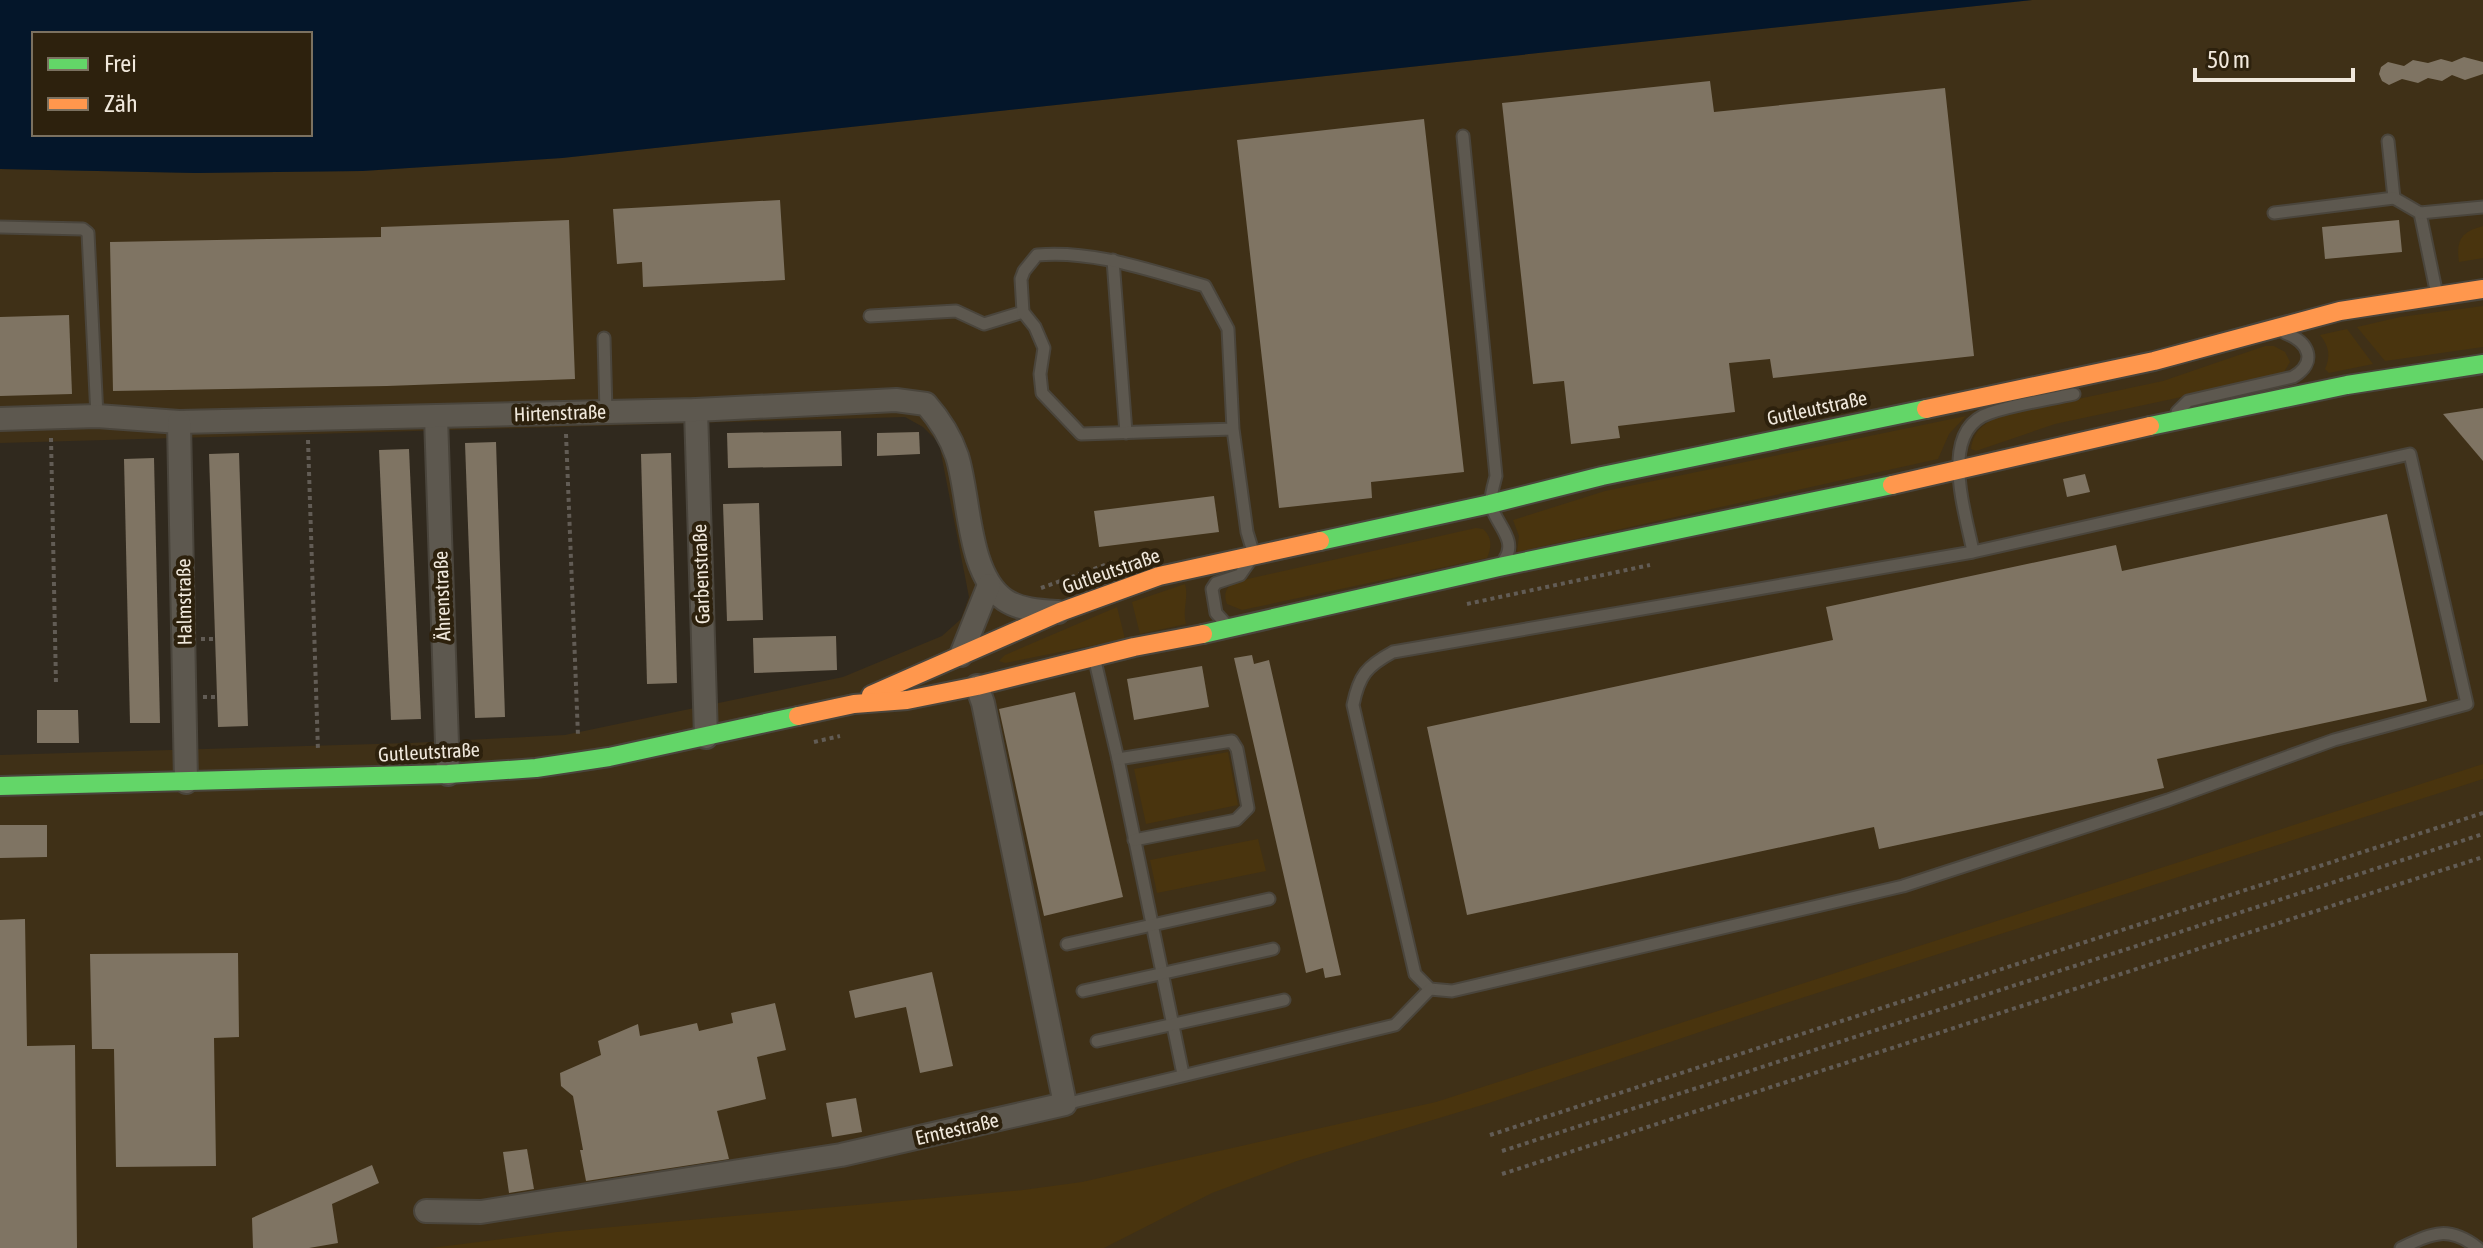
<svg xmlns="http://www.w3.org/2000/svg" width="2483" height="1248" font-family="'Asap Condensed',sans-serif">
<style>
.built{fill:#3f3017}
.green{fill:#49340e}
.water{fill:#04162a;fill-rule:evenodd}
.building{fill:#7f7463}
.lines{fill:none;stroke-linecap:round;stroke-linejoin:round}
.lane-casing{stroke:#4a453c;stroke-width:15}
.street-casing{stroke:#4a453c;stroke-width:26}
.fast-casing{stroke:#4a453c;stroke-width:22}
.slow-casing{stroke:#4a453c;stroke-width:22}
.path{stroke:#625c55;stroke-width:4;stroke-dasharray:4 4;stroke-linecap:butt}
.lane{stroke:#5d584f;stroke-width:11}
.street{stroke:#5d584f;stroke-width:22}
.fast{stroke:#63d668;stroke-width:18}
.slow{stroke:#ff974d;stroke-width:18}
.labels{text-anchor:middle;stroke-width:8;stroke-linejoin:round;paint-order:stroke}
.street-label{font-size:20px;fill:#f0e8dc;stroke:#2d210d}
</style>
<rect width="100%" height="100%" fill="#30291e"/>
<!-- built -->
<path class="built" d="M2032 0H2483V1248H0V755L411 743 565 735 843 677 942 636 961 619 969 597 939 443 923 427 905 417 0 443V169L196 173 362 171 562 158Z"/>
<!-- green -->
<g class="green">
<path d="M2483 226V258L2459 262C2456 240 2461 232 2483 226Z"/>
<path d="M2483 306V347L2385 361 2357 327 2400 317Z"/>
<path d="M2347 329 2373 364 2329 373 2325 369C2331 356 2329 346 2320 335Z"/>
<path d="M2265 346H2274L2285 352 2290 362 2284 372 2275 377 2055 424 1976 451 1971 449C1974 427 1988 421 2007 414L2163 381Z"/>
<path d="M1966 416 1949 434 1938 459 1517 552 1519 536 1513 520 1605 491Z"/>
<path d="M1476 528 1483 529C1492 537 1492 547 1487 558L1242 610 1227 604C1223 594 1226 588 1234 582Z"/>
<path d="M1185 584C1189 598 1182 609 1186 624L1140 634 1132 602Z"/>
<path d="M1117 607 1125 639 1005 663 999 661 1005 655Z"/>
<path d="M1228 752 1238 805 1146 824 1134 769Z"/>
<path d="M2483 764V779L1783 1004 1489 1103 1297 1161 1212 1193 1104 1248H431L557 1232 1023 1190 1082 1182 1436 1102Z"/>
<path d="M1258 839 1266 871 1157 893 1150 860Z"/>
</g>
<!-- water -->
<path class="water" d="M0 0H2032L562 158 362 171 196 173 0 169ZM310 34V134H34V34Z"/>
<!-- building -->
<g class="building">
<path d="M2464 57 2483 62V74L2465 80 2452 75 2442 81 2428 78 2418 83 2402 79 2389 85 2382 81 2379 74 2381 67 2388 62 2404 66 2413 60 2428 63 2441 59 2452 62Z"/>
<path d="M1710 81 1714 112 1945 88 1974 356 1773 378 1770 359 1729 363 1735 412 1618 426 1620 438 1571 444 1564 381 1533 384 1502 103Z"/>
<path d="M1424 119 1464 472 1371 482 1372 498 1279 508 1237 140Z"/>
<path d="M780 200 785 280 643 287 642 262 617 264 613 209Z"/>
<path d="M569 220 575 379 387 386 113 391 110 242 381 237V227Z"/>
<path d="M2399 220 2402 252 2325 259 2322 227Z"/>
<path d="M69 315 72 394 0 396V317Z"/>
<path d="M2483 408V461L2443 414Z"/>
<path d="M841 431 842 466 728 468 727 433Z"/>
<path d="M919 432 920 454 877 456V433Z"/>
<path d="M496 442 505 717 475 718 465 443Z"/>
<path d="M409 449 421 719 391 720 379 450Z"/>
<path d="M239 453 248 726 218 727 209 454Z"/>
<path d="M671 453 677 683 647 684 641 454Z"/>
<path d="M154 458 160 723H130L124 459Z"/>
<path d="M2085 474 2090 492 2067 497 2063 479Z"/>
<path d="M1214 496 1219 532 1099 547 1094 511Z"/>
<path d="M759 503 763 620 727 621 723 504Z"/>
<path d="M2387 514 2427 701 2157 759 2164 788 1879 849 1874 827 1467 915 1427 727 1833 640 1826 607 2116 545 2122 571Z"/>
<path d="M836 636 837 670 754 673 753 638Z"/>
<path d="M1252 655 1254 664 1269 660 1341 975 1325 978 1323 968 1306 973 1234 658Z"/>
<path d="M1202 666 1209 707 1134 720 1127 679Z"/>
<path d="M1075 692 1123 897 1044 916 999 709Z"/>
<path d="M37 710H78L79 743H37Z"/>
<path d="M0 825H47V857L0 858Z"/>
<path d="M25 919 27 1046 75 1045 77 1248H0V920Z"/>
<path d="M238 953 239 1037 214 1038 216 1166 116 1167 114 1049H92L90 954Z"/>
<path d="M932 972 953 1066 920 1073 906 1007 855 1018 849 991Z"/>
<path d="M775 1003 786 1050 757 1057 766 1099 717 1111 729 1159 586 1181 580 1150H583L573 1096 561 1086 560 1073 601 1055 598 1041 638 1024 640 1036 697 1023 699 1031 733 1023 731 1013Z"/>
<path d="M856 1098 862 1132 832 1137 826 1103Z"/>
<path d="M527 1149 534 1189 509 1193 503 1152Z"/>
<path d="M372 1165 379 1183 332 1204 338 1243 309 1248H253L252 1218Z"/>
</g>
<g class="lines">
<defs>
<g id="lane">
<path d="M1463 136 1496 476C1494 484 1491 493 1491 501 1491 521 1520 539 1504 560"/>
<path d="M2388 141 2394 198 2420 213 2437 295"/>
<path d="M2274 213 2394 198"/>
<path d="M2420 213 2483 207"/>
<path d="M0 227 83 229 88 233 97 416"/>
<path d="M1113 260 1126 433"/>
<path d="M870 316 956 311 984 324 1023 312"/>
<path d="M604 338 606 412"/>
<path d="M2177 412 2188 401 2293 377C2318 362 2309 342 2285 333"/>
<path d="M1973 552 1393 652C1367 666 1359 675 1353 705L1415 974 1430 989 1452 991 1903 886 2168 800 2334 740 2467 704 2410 454 1973 552C1966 513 1937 430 1990 413 2017 404 2046 400 2074 394"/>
<path d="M1226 624 1216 613 1212 589 1216 583 1240 575 1254 555 1247 532 1233 429 1228 329 1205 286C1151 271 1095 250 1037 255L1024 271 1021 279 1023 312 1035 327 1044 348 1040 374 1042 393 1081 434 1233 429"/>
<path d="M1095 661 1118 759 1183 1074"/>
<path d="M1118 759 1232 741 1237 749 1248 808 1236 820 1134 840"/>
<path d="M1067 944 1269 899"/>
<path d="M1083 991 1273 949"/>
<path d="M1097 1041 1284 1000"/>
<path d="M1065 1104 1395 1025 1430 989"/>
<path d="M2401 1248C2433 1233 2448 1225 2478 1248"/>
</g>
<g id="street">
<path d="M696 410 706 737"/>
<path d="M436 417 448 774"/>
<path d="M0 419 97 416 179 422 696 410 896 400 926 404C940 420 950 435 957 456 970 497 967 574 1005 600 1020 610 1041 611 1058 612"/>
<path d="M179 422 186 782"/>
<path d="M961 655 989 585"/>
<path d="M426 1211 481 1212 841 1155 1065 1104 983 703 977 686"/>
</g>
<g id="fast">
<path d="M2150 426 2347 385 2483 364"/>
<path d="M1320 541 1490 504 1602 476 1926 409"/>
<path d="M1203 634 1499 567 1892 485"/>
<path d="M0 786 448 774 536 768 609 757 798 716"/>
</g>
<g id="slow">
<path d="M1926 409 2154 361 2340 311 2483 289"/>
<path d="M1892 485 2150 426"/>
<path d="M871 695 1060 612 1159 576 1320 541"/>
<path d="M798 716 854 704 907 700 977 686 1134 647 1203 634"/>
</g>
</defs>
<!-- lane casing -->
<use href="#lane" class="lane-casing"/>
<!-- street casing -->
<use href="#street" class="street-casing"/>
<!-- fast casing -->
<use href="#fast" class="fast-casing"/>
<!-- slow casing -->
<use href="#slow" class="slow-casing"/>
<!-- path -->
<g class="path">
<path d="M566 434 578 736"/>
<path d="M51 438 56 684"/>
<path d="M308 440 318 751"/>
<path d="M1041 588 1116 561"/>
<path d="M1467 604 1650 565"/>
<path d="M201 639H215"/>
<path d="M203 697H217"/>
<path d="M814 742 840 736"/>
<path d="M1490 1135 2483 813"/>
<path d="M1502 1151 2483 834"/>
<path d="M1502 1174 2483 857"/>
</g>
<!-- lane -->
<use href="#lane" class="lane"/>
<!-- street -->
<use href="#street" class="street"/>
<!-- fast -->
<use href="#fast" class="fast"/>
<!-- slow -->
<use href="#slow" class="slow"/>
</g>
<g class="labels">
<!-- street labels -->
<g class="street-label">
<text transform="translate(1817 408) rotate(-12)" y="7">Gutleutstraße</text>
<text transform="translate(560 413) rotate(-2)" y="7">Hirtenstraße</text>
<text transform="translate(1111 571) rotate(-19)" y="7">Gutleutstraße</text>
<text transform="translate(701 574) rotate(-92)" y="7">Garbenstraße</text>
<text transform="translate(442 596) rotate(-92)" y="7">Ährenstraße</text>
<text transform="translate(184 602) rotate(-91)" y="7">Halmstraße</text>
<text transform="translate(429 752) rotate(-3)" y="7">Gutleutstraße</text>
<text transform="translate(957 1129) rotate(-13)" y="7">Erntestraße</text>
</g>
</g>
<!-- legend -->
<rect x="32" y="32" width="280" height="104" fill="#2d210d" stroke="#7b7160" stroke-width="2"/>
<rect x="48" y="58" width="40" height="12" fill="#63d668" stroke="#7b7160" stroke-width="2"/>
<text x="104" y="72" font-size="24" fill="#f0e8dc">Frei</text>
<rect x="48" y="98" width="40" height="12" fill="#ff974d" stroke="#7b7160" stroke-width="2"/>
<text x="104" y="112" font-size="24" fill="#f0e8dc">Zäh</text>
<!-- scale -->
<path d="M2195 68v12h158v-12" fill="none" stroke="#f0e8dc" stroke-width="4"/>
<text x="2207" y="68" font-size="24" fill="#f0e8dc" stroke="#2d210d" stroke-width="6" paint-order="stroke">50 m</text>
</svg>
